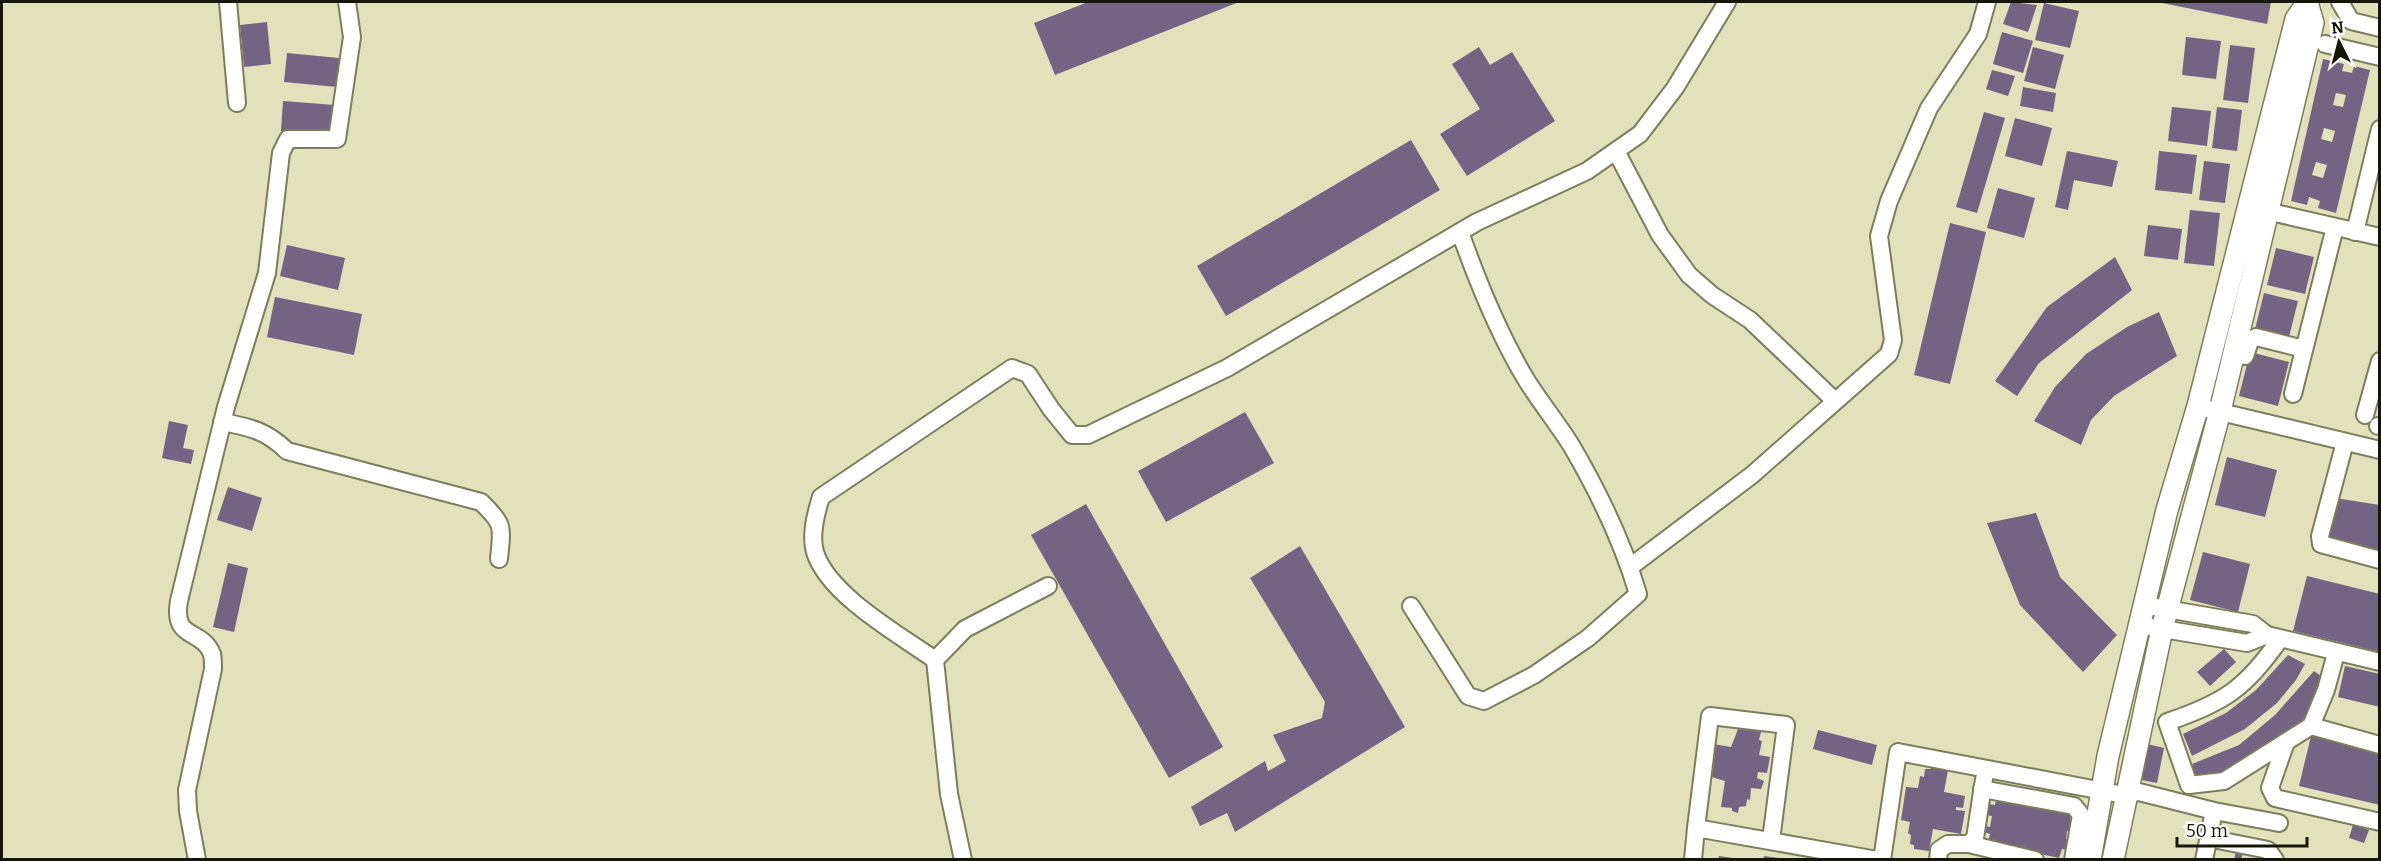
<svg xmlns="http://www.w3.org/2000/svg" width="2381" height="861" font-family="Bitter,serif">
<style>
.building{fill:#736483;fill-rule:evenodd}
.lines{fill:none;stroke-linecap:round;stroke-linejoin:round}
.minor-casing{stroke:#7d7d5b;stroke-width:20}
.tertiary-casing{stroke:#7d7d5b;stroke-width:24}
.minor{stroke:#fff;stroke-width:16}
.tertiary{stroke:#fff;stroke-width:21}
</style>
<rect width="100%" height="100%" fill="#e1e2bc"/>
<!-- building -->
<g class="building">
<path d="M1088 2H1239L1055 75 1034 23Z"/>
<path d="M2011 2 2037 5 2028 32 2003 24Z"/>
<path d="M2157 2H2271L2267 24Z"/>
<path d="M2044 3 2079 11 2070 48 2035 40Z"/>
<path d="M267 22 271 64 244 67 240 25Z"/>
<path d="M2002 32 2033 41 2023 73 1993 64Z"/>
<path d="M2186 37 2221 41 2216 79 2182 75Z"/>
<path d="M2230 45 2255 48 2248 103 2223 100Z"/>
<path d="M1479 47 1490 65 1512 52 1555 121 1467 176 1440 134 1480 109 1452 64Z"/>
<path d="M2033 47 2064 55 2055 89 2024 81Z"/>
<path d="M287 53 339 58 337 87 284 82Z"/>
<path d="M2323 59 2344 64 2342 71 2352 73 2354 66 2370 70 2336 213 2318 208 2320 201 2309 197 2307 205 2291 201ZM2336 93 2346 95 2343 107 2333 105ZM2324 128 2335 131 2332 142 2321 139ZM2316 162 2327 165 2323 178 2312 175Z"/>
<path d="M1992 70 2015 76 2008 96 1986 89Z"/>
<path d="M2023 87 2056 93 2053 112 2020 106Z"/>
<path d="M283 101 335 105 332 135 281 131Z"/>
<path d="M2172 107 2211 111 2207 146 2168 141Z"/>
<path d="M2217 107 2242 110 2237 151 2212 148Z"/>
<path d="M1984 112 2005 118 1977 213 1956 207Z"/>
<path d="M2015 118 2052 128 2042 166 2005 156Z"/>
<path d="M1411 140 1440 190 1226 316 1197 266Z"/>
<path d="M2067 151 2118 161 2112 187 2074 180 2068 210 2055 207Z"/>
<path d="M2159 151 2197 155 2192 194 2155 190Z"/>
<path d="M2204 161 2230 164 2225 203 2199 200Z"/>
<path d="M1998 188 2035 198 2024 238 1987 228Z"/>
<path d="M2190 210 2220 213 2214 266 2184 263Z"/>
<path d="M1950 223 1986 232 1950 384 1914 375Z"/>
<path d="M2148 225 2182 229 2178 260 2144 256Z"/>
<path d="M287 245 345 258 338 290 280 276Z"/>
<path d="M2276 248 2314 257 2305 294 2267 285Z"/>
<path d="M2115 257 2132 290 2039 363 2017 396 1995 381 2047 307Z"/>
<path d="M2264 293 2298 301 2289 337 2255 329Z"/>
<path d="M275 297 362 314 354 355 267 337Z"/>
<path d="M2159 312 2177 356 2114 396 2091 420 2081 445 2034 421 2055 387 2086 354 2127 327Z"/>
<path d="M2250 352 2289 362 2278 406 2239 396Z"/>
<path d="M1245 412 1274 463 1166 522 1138 471Z"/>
<path d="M169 421 188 425 183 448 194 450 191 464 162 458Z"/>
<path d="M2227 457 2277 470 2265 517 2215 505Z"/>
<path d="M228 487 262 498 252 531 217 520Z"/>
<path d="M2335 498 2380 505 2378 551 2327 543Z"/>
<path d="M1086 504 1223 747 1169 778 1031 535Z"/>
<path d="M2036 513 2060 577 2117 635 2083 672 2020 605 1987 523Z"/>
<path d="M1300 546 1405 727 1235 832 1227 813 1200 826 1191 807 1265 761 1268 771 1286 761 1273 735 1322 718 1325 702 1250 578Z"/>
<path d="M2203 552 2250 564 2238 612 2190 600Z"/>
<path d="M228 563 248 568 234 632 213 627Z"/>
<path d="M2307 576 2380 594V652L2293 631Z"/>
<path d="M2224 649 2236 662 2210 686 2197 672Z"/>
<path d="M2288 655 2305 664 2296 680 2277 703 2245 729 2192 756 2183 734 2226 713 2256 690Z"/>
<path d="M2345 666 2380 674V707L2338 697Z"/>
<path d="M2314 671 2328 681 2304 722 2233 776 2197 780 2192 764 2239 745 2275 715Z"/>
<path d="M1740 724H1756V731L1761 732 1759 740 1762 741 1759 755 1770 757 1767 773 1758 772 1757 778 1764 781 1761 789 1751 788 1750 800 1747 799 1746 806 1739 807 1738 813 1732 811V808L1721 807 1725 781 1705 775 1713 744 1731 747Z"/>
<path d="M1818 730 1877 745 1872 765 1813 749Z"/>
<path d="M2311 736 2380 753V805L2299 786Z"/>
<path d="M2143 743 2164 748 2157 783 2136 779Z"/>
<path d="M1932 763 1949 765 1944 792 1965 796 1963 808 1956 807V810L1965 811 1961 834 1933 829 1929 851 1914 849V845L1910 844 1911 835 1908 833 1910 822 1901 820 1906 787 1918 788 1920 776 1924 777 1925 769H1931Z"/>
<path d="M1997 795 2071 811 2070 819 2077 821 2074 833 2067 831 2066 839 2071 840 2069 850 2062 849 2059 858 1988 843 1990 834 1984 832 1985 826 1990 827 1992 816 1985 815 1988 804 1995 805Z"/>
<path d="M2353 825 2369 830 2364 843 2349 838Z"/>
<path d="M2236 851 2243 853 2241 860H2234Z"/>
<path d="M1719 856 1733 858V860H1718Z"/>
<path d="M1764 856 1778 858V860H1763Z"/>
</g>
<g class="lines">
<defs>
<g id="minor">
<path d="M228 2 237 103"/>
<path d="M2340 2 2351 21 2380 28"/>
<path d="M2325 44 2380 57"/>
<path d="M1616 151 1660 235 1689 275 1712 295 1750 320 1834 400"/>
<path d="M2258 209 2380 237"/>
<path d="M2355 232 2380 129"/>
<path d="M2245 356 2250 341 2256 337 2304 349"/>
<path d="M2293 394 2335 227"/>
<path d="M2208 409 2380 450"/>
<path d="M2365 415 2380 361"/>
<path d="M222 422C250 427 267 431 287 451L481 502C505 525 502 527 499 559"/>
<path d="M2378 426H2380"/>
<path d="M2345 442 2320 536 2321 544 2380 560"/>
<path d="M1630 567 1752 475 1889 354 1893 340 1879 236 1889 201 1929 108 1978 34 1987 2"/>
<path d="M1411 606 1468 696 1484 701 1534 675 1588 638 1638 594C1623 543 1598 491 1571 445 1557 423 1541 403 1527 381 1499 335 1478 283 1460 232"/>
<path d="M2155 607 2253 624 2267 635 2380 662"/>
<path d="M2151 627 2247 643 2267 635"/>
<path d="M2280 639C2246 688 2224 703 2167 722L2189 785 2224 781 2311 726 2326 690 2336 653"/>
<path d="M935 660C900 635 828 595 815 552 810 535 816 513 821 497L1012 368 1028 374 1051 409 1072 435H1088L1227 368 1477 222 1587 171 1640 134 1675 88 1727 2"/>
<path d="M2311 726 2380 745"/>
<path d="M2286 742 2270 788 2275 798 2380 822"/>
<path d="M1982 789 2074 806 2081 815 2073 860"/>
<path d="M1696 828 1710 716 1786 725 1771 840"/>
<path d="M2208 838 2268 850 2275 860"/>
<path d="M1969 844 2035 860"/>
<path d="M197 860 188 811 187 790 213 669C213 664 213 658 212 654 202 628 172 641 179 601L226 407 267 273 281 153 288 139H337L352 37 347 2"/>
<path d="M963 860 949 794 935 660 965 629 1048 586"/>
<path d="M1693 860 1696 828 1877 860"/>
<path d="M1882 860 1898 752 2124 795 2139 792 2214 811 2279 823"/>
<path d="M1938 860 1939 850 1948 844H1969L1975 838 1984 779"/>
<path d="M2204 860 2214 811"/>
</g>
<g id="tertiary">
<path d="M2090 860 2108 756 2167 510 2198 406 2296 19 2308 2"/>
<path d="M2113 860 2162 629 2220 411 2313 23 2307 2"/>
</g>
</defs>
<!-- minor casing -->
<use href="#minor" class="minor-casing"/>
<!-- tertiary casing -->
<use href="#tertiary" class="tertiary-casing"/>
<!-- minor -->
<use href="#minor" class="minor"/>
<!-- tertiary -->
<use href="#tertiary" class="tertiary"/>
</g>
<!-- border -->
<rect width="2381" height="861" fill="none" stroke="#171709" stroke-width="6"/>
<!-- north arrow -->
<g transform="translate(2339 42) rotate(354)" stroke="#ffffff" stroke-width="4.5" paint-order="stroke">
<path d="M0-4.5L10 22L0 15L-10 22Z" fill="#171709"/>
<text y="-9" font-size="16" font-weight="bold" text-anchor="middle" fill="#171709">N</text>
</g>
<!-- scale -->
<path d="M2177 837v9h130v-9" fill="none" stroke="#171709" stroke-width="3"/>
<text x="2186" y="837" font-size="18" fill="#171709" stroke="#ffffff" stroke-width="4.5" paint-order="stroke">50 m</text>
</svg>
